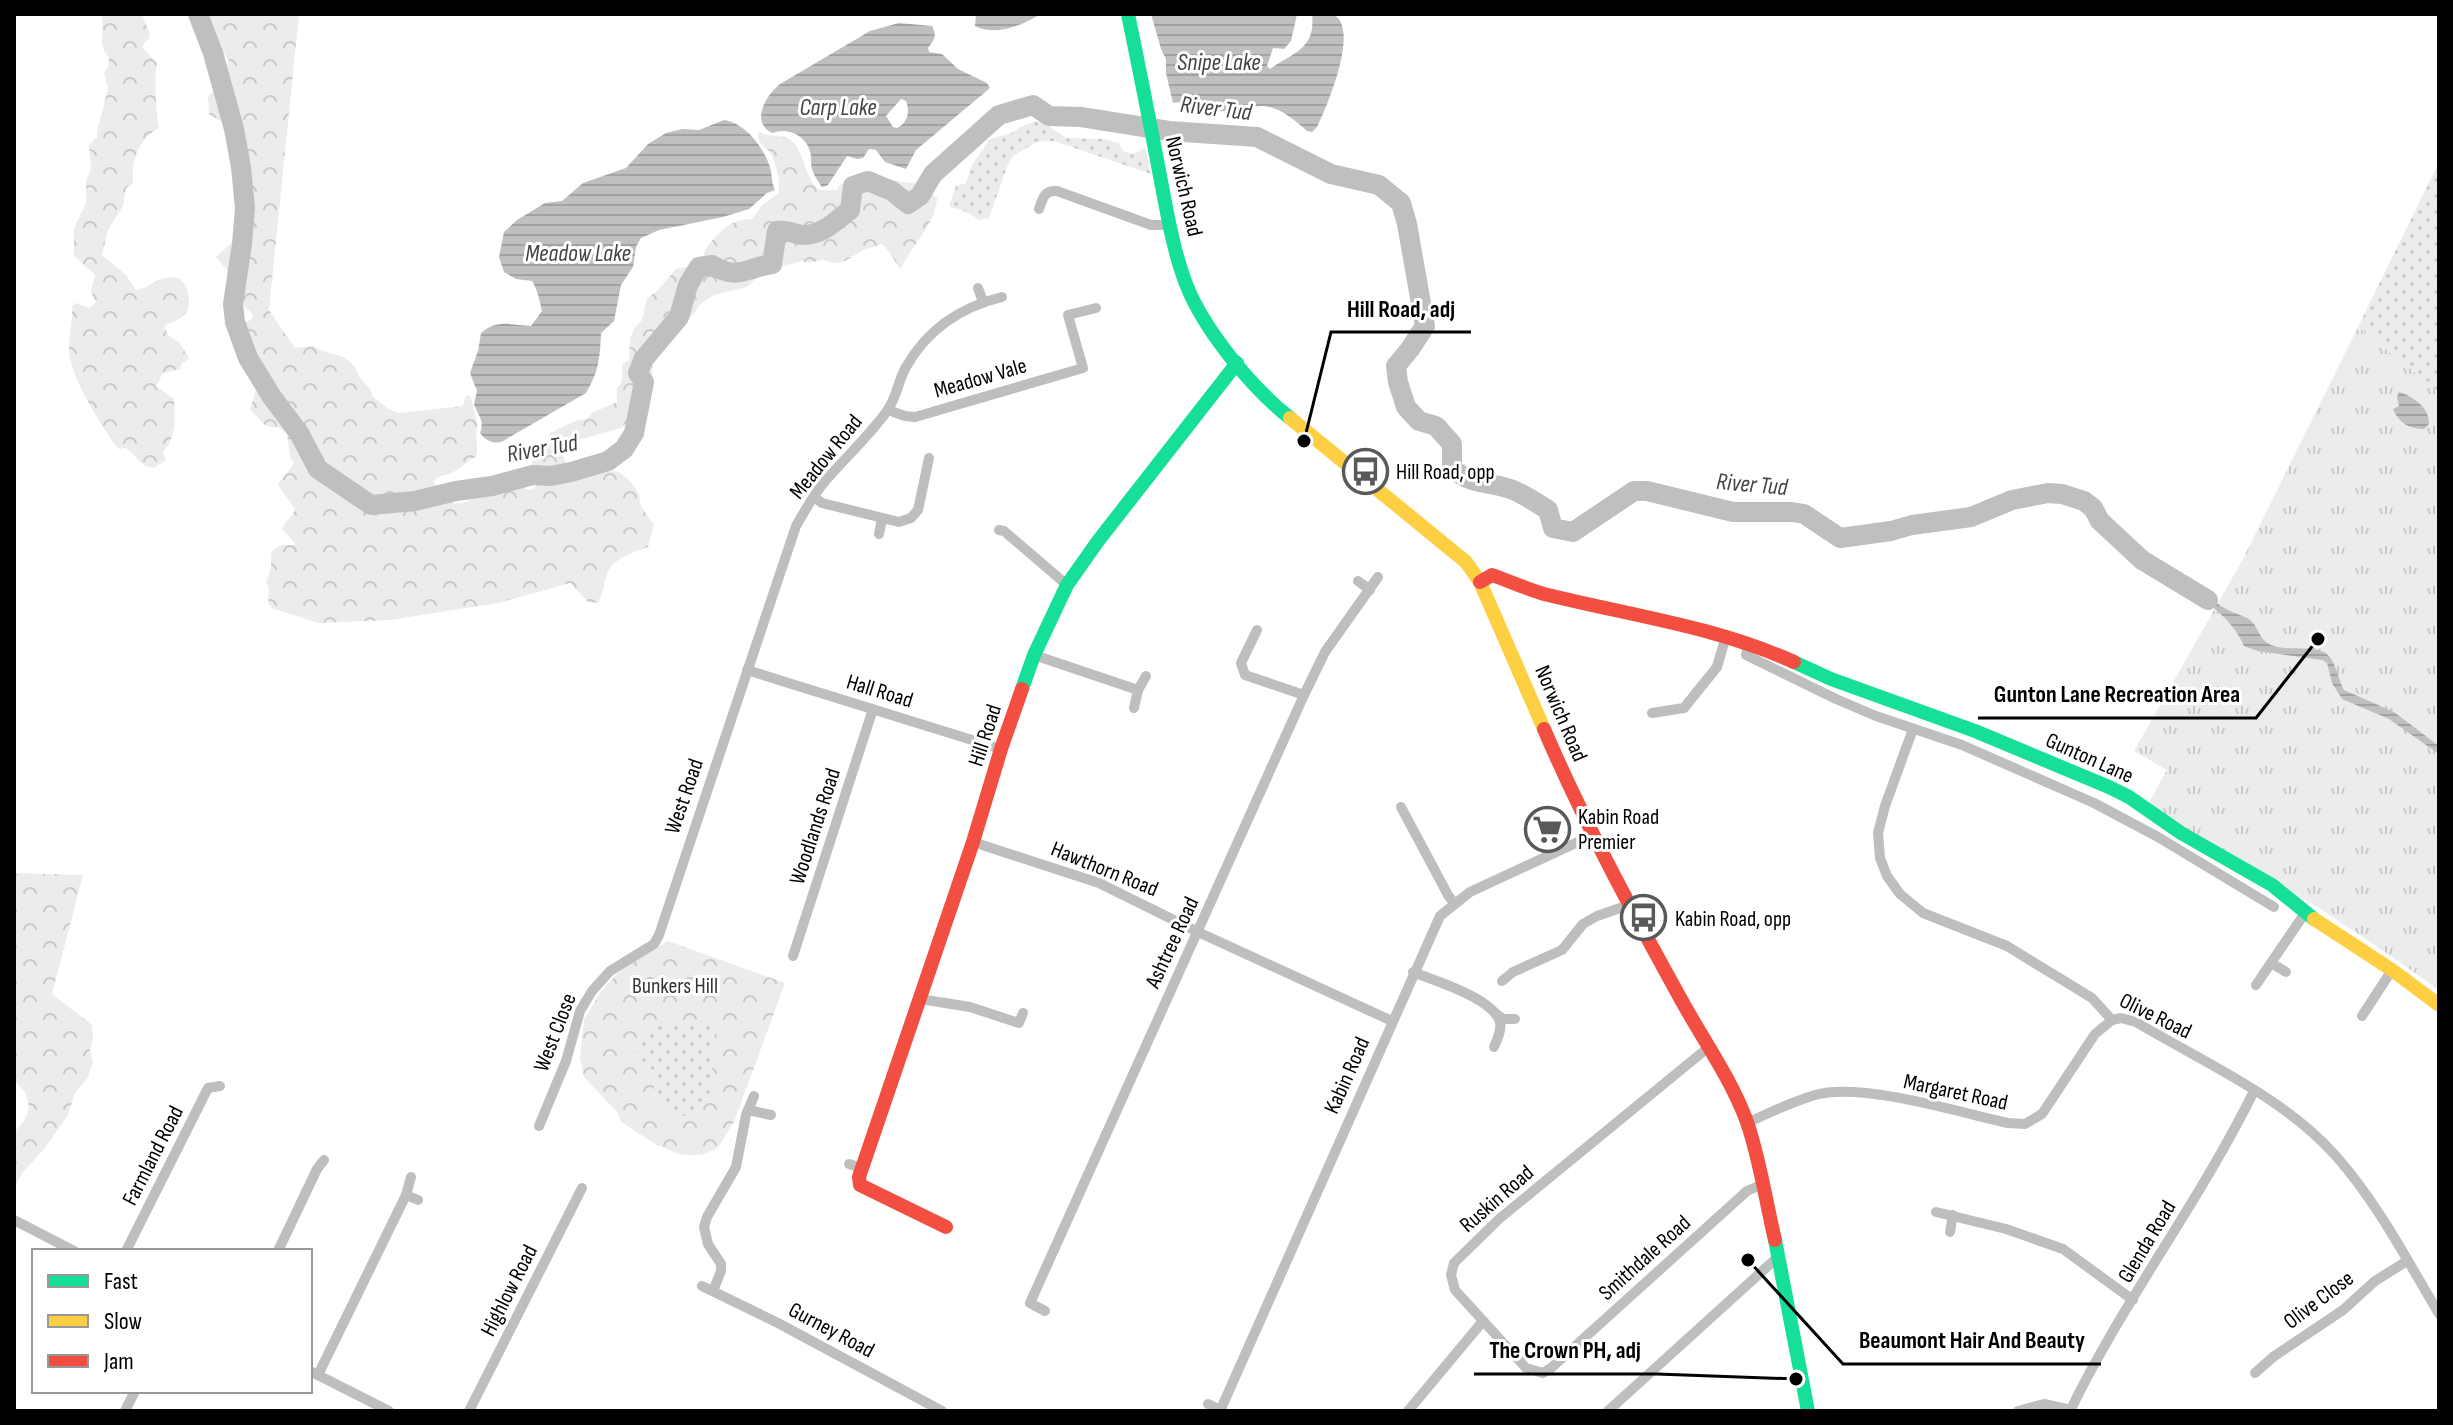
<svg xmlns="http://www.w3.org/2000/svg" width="2453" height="1425" font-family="'Sofia Sans Condensed',sans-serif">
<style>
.grass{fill:url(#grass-dots)}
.forest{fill:url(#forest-crowns);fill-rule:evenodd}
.park{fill:url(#park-tufts)}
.water{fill:url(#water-rules);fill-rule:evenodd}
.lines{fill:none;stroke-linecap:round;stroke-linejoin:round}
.river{stroke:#bfbfbf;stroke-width:20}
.street{stroke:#bebebe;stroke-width:10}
.fast{stroke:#16e098;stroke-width:14}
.slow{stroke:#ffcf43;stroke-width:14}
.jam{stroke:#f24e42;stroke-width:14}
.labels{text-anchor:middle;stroke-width:6;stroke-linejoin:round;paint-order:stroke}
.street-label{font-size:22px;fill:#000;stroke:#fff}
.poi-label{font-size:22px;fill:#000;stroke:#fff;text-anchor:start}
.park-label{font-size:22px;fill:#333;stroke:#fff}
.water-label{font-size:24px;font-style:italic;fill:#444;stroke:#fff}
.leader{fill:none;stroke:#000;stroke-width:3}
.callout-dot{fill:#000;stroke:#fff;stroke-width:3}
.callout-label{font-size:24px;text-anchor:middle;font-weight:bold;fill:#000;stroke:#fff;stroke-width:6;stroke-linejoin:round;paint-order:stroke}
</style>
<defs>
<pattern id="grass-dots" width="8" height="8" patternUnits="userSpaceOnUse" patternTransform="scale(2)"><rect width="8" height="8" fill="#ececec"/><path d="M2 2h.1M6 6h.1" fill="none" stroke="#c9c9c9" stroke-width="1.8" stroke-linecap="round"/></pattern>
<pattern id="forest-crowns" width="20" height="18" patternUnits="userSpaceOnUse" patternTransform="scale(2)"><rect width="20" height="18" fill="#ececec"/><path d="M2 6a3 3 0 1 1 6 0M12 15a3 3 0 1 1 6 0" fill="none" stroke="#c9c9c9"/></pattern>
<pattern id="park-tufts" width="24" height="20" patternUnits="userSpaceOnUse" patternTransform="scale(2)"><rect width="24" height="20" fill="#ececec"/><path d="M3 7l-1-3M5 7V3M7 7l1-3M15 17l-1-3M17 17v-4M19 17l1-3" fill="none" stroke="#c9c9c9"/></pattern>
<pattern id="water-rules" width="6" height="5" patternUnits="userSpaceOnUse" patternTransform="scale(2)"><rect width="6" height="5" fill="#bfbfbf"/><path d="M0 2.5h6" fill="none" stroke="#a2a2a2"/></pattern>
</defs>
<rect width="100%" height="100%" fill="#fff"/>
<!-- grass -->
<g class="grass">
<path d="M1036 121 1047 125 1066 138 1104 139 1119 143 1123 151 1132 154 1145 148 1151 174 1054 141 1037 142 1013 156 1007 167 989 218 979 220 969 213 949 206 956 186 966 183 972 165 990 139 1014 132 1020 127Z"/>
<path d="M2439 162V392L2358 327Z"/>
<path d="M702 1021 712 1024 715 1032 710 1093 702 1106 697 1112 685 1116H675L664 1111 655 1095 653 1071 649 1066 639 1060 637 1052 640 1037 652 1026Z"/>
</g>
<!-- forest -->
<g class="forest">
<path d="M101 14 142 15 150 34 149 39 144 43 143 48 157 63C154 72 156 117 159 128 138 140 131 160 133 183L126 188 123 206 108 230 102 255 126 275 136 290C149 288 158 277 172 277 188 277 193 302 186 313 183 319 170 322 164 326L168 335 180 343 189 359 182 363 180 369 163 373 156 386 174 399C175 419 177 436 163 452L166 460 154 468 145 466 126 448 119 449 116 446C101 426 69 374 69 350 69 335 73 321 72 306L77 303 89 308 96 302 91 292 95 275 74 256V228L86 203V181L91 169 89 145 97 137V131L108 89 104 72 108 67 109 57C96 45 106 29 101 14Z"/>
<path d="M206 14H299L269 310 295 348 313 346C325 355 343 352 353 365 356 368 357 373 359 376 365 385 371 387 373 397L389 409 399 413 463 406 465 397 469 395C473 400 475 417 478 426 474 436 479 446 476 457 468 460 465 465 458 469 449 476 440 473 433 482L455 504 467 502 479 492 495 491 510 483 529 490 534 489 536 483 532 462 543 445 549 441 550 433 575 421 586 419 594 412 617 402V388L622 381V365L629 360 630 338 635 327 642 320 647 298 657 291 677 268C684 268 695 267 701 260 703 257 704 253 706 249 717 233 732 218 752 219L763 204 778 194C781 184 776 163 771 154 764 144 757 145 758 131 769 139 786 132 794 143 806 158 805 178 819 190H837L840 185 856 176C871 181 882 179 897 181 905 182 909 184 917 183L937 198C936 224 911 246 901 269 893 261 890 250 882 244L863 250 845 261 835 263 822 260 809 263 801 261 772 270 755 279 747 287 714 295 699 305 695 313 685 322 663 330 654 338 651 398 621 428 564 444 561 451 566 463 619 472 630 481 639 494 641 506 654 525 648 547C632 553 610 559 606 577 603 587 603 594 598 603L588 602 570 583 498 603 390 620 318 623 272 608 268 603 269 587 266 582 271 568V552L281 545H294L295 543 282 529C285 520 293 517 295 509L278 485C281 477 290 472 294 462L290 457 287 434 280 428 266 426 250 410C254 394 260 380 262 363 255 350 246 338 246 322L251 320 253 314 240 302C239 284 228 270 216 257L240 235 252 213 250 177 251 162 242 135 209 114 208 97 215 88 229 61 211 34Z"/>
<path d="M14 873 83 875 52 994 92 1025 93 1039 90 1050 93 1062 88 1077 75 1093 68 1115 44 1149 23 1172 14 1188 16 1130C33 1115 33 1095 14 1081Z"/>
<path d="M668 941 785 983 734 1122 718 1148 702 1155H682L657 1145 621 1122 618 1113 584 1077 580 1058 584 1020 600 993 621 969ZM701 1021 712 1024 715 1032 710 1093 702 1106 697 1112 685 1116H675L664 1111 655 1095 653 1072 649 1066 639 1060 637 1052 640 1037 652 1027Z"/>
</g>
<!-- park -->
<path class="park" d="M2358 327 2439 392V990C2382 949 2324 910 2264 874 2226 850 2185 829 2148 804L2167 770 2134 751 2243 559Z"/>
<!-- water -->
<g class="water">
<path d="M976 14H1041C1022 25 996 37 975 26Z"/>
<path d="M1151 14H1297L1291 41 1284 49 1273 48 1267 66 1270 69C1294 52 1316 49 1312 14 1318 14 1327 12 1332 14 1362 25 1326 109 1317 127L1312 132 1307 131C1296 121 1278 106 1262 106 1247 106 1233 113 1217 111 1200 109 1192 99 1173 103L1166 73V59L1161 49Z"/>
<path d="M899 23 932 26C937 35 935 40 928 48L929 52 942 54 958 69 987 83 990 88 916 150 906 169 885 162 876 150 869 149 863 158 857 159 847 156 828 185 822 187C818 181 814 176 812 169 811 165 811 161 811 156 809 137 789 126 772 133 750 122 766 95 780 84L870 31ZM901 99 906 101C910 111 908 123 897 128L893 127 886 116Z"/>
<path d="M724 120C746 123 766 150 771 171 772 178 772 183 775 190L767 193 749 209 723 217 659 230 641 238 636 247 633 267 621 285 614 321 601 333C600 357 599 371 586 393L503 441C494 445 486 441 480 433 485 420 478 416 474 404L477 391 470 373 478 351 481 333C497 319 512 325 531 326L542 311C540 302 537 288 532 281L516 279 504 272 499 257 504 232 517 220 545 203 562 201 583 183 626 168 648 144 666 133 682 129 699 130Z"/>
<path d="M2399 392C2413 396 2430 408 2429 424L2424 429C2409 429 2399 423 2393 409L2399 406 2397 397Z"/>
<path d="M2185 585C2202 590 2213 603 2228 610 2235 614 2243 615 2250 620 2258 626 2259 639 2269 644 2284 652 2311 645 2324 652 2336 659 2338 679 2344 690L2394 712 2439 746V754L2389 719 2342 699 2332 683 2327 663 2322 660 2258 651 2244 646C2237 630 2226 617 2211 606 2202 599 2192 595 2185 585Z"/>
</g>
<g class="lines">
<!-- river -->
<path class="river" d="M198 14 213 53 234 129 241 167 245 208 242 244 233 304 235 322 248 358 272 397 299 433 318 469 371 505 415 501 456 491 492 486 533 475 551 476 571 472 608 461 624 449 634 433 644 382 638 373 643 360 679 317 688 285 699 267 712 265C738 281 745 268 772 264L777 231C792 229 793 235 803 235 823 235 835 221 850 210L853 186 868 181 892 191 908 204 920 196 933 174 999 115 1033 105 1049 116 1081 117 1169 131 1257 137 1331 174 1379 185 1401 203 1407 224 1425 326 1410 349 1396 366 1398 382 1406 407 1419 421 1436 426 1452 444V468C1471 486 1491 481 1513 490 1525 495 1537 503 1548 510L1553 528 1573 532 1634 491H1647L1733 512H1792L1804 514 1840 538 1891 531 1912 525 1971 517 2012 500 2048 493 2062 494 2084 501 2093 508 2100 521 2142 560 2208 600"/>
<!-- street -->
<g class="street">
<path d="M1039 209C1043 198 1044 190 1057 191L1151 225H1170"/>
<path d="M978 288 983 302"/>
<path d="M888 410 905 416 915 417 1083 368 1068 315 1096 308"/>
<path d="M814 497 822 503 899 522 911 518 918 510 929 458"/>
<path d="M999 530 1004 531 1067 585"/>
<path d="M879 534 882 519"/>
<path d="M1358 581 1370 590"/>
<path d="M1257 630 1241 663 1245 675 1304 695"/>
<path d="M1749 643 1746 655 1836 699 1876 716 1962 745 2094 803 2158 837 2274 907"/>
<path d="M1034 655 1138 690 1146 676"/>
<path d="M747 670 1001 749"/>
<path d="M1134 708 1138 690"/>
<path d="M1652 713 1684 708 1717 667 1726 636"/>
<path d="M1913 729 1885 806 1878 833 1880 858 1887 876 1900 894 1923 913 2007 946 2092 998 2112 1020 2121 1018 2136 1022C2203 1062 2282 1096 2335 1155 2377 1202 2407 1260 2439 1314"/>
<path d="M1401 807 1448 895 1454 903"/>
<path d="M973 842 1099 883 1198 932 1392 1021"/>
<path d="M793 956 873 709"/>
<path d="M2271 963 2286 972"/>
<path d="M1413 972C1435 981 1493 998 1500 1022 1502 1030 1497 1040 1494 1047"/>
<path d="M1502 981 1513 972 1562 950 1583 924 1597 916 1629 905"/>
<path d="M2256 985 2305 913"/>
<path d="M920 999 970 1007 1019 1023 1023 1013"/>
<path d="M1495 1013 1503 1019H1515"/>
<path d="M2362 1016 2392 970"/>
<path d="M1710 1046 1499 1219 1454 1263 1451 1275 1455 1290 1526 1368 1543 1373 1551 1368 1747 1191 1763 1184"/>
<path d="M748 1110 771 1115"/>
<path d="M1747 1123C1768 1113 1792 1102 1815 1095 1862 1082 1958 1112 2008 1123L2025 1124 2042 1114 2095 1034 2112 1020"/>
<path d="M539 1126 566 1061 580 1011 592 991 610 971 654 944 659 935 796 526C805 510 814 494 826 480 846 457 869 436 887 411 897 397 898 381 906 367 927 330 961 307 1002 297"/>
<path d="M849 1164 861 1168"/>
<path d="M406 1195 418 1200"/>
<path d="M1936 1212 2006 1229 2063 1249 2133 1300"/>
<path d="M14 1220 74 1251"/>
<path d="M1950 1232 1953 1215"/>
<path d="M126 1251 208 1088 220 1086"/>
<path d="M278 1251 317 1169 324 1160"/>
<path d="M702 1286 778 1323 942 1411"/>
<path d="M713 1291 721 1271V1264L708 1244 704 1227 707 1217 736 1167 746 1115 754 1096"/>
<path d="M1045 1311 1030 1303 1304 695 1325 652 1378 577"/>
<path d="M310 1371 389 1411"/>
<path d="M2255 1373 2273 1357 2343 1310 2375 1281 2407 1261"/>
<path d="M318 1375 406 1195 411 1177"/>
<path d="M1208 1404 1220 1410"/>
<path d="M125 1411 135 1391"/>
<path d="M469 1411 582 1188"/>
<path d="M1220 1411 1440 916 1470 892 1593 835"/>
<path d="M1408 1411 1483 1321"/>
<path d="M1608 1411 1779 1256"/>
<path d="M2018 1411 2044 1404 2071 1410"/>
<path d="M2070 1411C2124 1300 2200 1201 2254 1091"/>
</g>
<!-- fast -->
<g class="fast">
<path d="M1128 14C1139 68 1150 122 1160 176 1167 212 1173 250 1186 284 1204 330 1251 387 1290 418"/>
<path d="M1794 662 1831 679 1975 731 2109 787 2129 797 2181 833 2272 885 2314 919"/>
<path d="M1022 689 1034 655 1067 585 1098 541 1237 363"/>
<path d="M1775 1240 1808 1411"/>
</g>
<!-- slow -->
<g class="slow">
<path d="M1290 418 1466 562 1480 582 1544 729"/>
<path d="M2314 919 2392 970 2439 1005"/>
</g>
<!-- jam -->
<g class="jam">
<path d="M1480 582 1492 575C1509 581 1527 589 1544 594 1628 615 1714 626 1794 662"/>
<path d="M1544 729C1583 820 1630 907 1678 994 1701 1037 1730 1076 1747 1122 1760 1160 1766 1202 1775 1240"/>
<path d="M946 1227 860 1185 859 1177 973 842 1001 749 1022 689"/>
</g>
</g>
<!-- icons -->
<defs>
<symbol id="bus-ring" viewBox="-11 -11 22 22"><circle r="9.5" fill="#fff" stroke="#595959" stroke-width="1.5"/><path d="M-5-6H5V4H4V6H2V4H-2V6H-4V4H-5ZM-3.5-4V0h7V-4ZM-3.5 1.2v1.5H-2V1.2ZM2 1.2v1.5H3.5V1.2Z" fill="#595959"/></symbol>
<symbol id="supermarket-ring" viewBox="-11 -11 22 22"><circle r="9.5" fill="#fff" stroke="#595959" stroke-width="1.5"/><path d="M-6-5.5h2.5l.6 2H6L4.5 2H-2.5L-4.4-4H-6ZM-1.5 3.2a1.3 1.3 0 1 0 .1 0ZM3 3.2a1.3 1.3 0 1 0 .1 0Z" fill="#595959"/></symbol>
</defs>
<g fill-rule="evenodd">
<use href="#bus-ring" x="1340" y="446" width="51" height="51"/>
<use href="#supermarket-ring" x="1522" y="804" width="51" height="51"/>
<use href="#bus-ring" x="1618" y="892" width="51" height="51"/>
</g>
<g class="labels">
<!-- street labels -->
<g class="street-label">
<text transform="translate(1185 186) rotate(77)" y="8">Norwich Road</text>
<text transform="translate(980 377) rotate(-16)" y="8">Meadow Vale</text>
<text transform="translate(825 456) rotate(-51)" y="8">Meadow Road</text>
<text transform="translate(880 690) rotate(17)" y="8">Hall Road</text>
<text transform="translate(1562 713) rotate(67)" y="8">Norwich Road</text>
<text transform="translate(984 735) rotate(-72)" y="8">Hill Road</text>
<text transform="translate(2090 757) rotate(24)" y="8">Gunton Lane</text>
<text transform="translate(683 796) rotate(-71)" y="8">West Road</text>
<text transform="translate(814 826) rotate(-72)" y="8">Woodlands Road</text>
<text transform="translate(1105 868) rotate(22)" y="8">Hawthorn Road</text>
<text transform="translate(1171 942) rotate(-65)" y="8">Ashtree Road</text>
<text transform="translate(2156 1015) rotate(26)" y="8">Olive Road</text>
<text transform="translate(554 1032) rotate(-69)" y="8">West Close</text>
<text transform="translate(1346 1075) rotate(-66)" y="8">Kabin Road</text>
<text transform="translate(1956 1091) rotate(12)" y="8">Margaret Road</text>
<text transform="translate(152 1155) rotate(-63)" y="8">Farmland Road</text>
<text transform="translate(1496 1198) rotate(-41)" y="8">Ruskin Road</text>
<text transform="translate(2146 1241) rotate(-59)" y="8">Glenda Road</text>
<text transform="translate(1644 1257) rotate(-42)" y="8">Smithdale Road</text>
<text transform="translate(508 1290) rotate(-63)" y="8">Highlow Road</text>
<text transform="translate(2318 1299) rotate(-37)" y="8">Olive Close</text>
<text transform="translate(832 1329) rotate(28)" y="8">Gurney Road</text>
</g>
<!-- poi labels -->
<g class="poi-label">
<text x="1396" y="479">Hill Road, opp</text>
<text x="1578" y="824">Kabin Road<tspan x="1578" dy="25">Premier</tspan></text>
<text x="1675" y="926">Kabin Road, opp</text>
</g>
<!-- park labels -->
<g class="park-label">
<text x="675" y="993">Bunkers Hill</text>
</g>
<!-- water labels -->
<g class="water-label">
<text x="1219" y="70">Snipe Lake</text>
<text x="838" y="115">Carp Lake</text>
<text transform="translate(1216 108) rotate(7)" y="8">River Tud</text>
<text x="578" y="261">Meadow Lake</text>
<text transform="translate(542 448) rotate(-10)" y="8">River Tud</text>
<text transform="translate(1752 484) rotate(5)" y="8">River Tud</text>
</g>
</g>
<!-- callouts -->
<path class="leader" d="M1304 441L1331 332H1471M2318 639L2256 718H1978M1748 1260L1843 1364H2101M1796 1379L1657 1374H1474"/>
<g class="callout-dot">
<circle cx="1304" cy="441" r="8"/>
<circle cx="2318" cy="639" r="8"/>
<circle cx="1748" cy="1260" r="8"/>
<circle cx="1796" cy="1379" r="8"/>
</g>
<g class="callout-label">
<text x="1401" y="317">Hill Road, adj</text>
<text x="2117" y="702">Gunton Lane Recreation Area</text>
<text x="1972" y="1348">Beaumont Hair And Beauty</text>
<text x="1565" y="1358">The Crown PH, adj</text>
</g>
<!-- border -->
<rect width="2453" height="1425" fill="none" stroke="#000000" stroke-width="32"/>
<!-- legend -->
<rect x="32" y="1249" width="280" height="144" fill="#ffffff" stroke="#999999" stroke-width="2"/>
<rect x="48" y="1275" width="40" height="12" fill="#16e098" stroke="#999999" stroke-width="2"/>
<text x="104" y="1289" font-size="24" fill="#000000">Fast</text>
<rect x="48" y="1315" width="40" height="12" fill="#ffcf43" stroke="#999999" stroke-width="2"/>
<text x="104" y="1329" font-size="24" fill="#000000">Slow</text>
<rect x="48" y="1355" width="40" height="12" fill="#f24e42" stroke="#999999" stroke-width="2"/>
<text x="104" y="1369" font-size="24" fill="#000000">Jam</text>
</svg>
